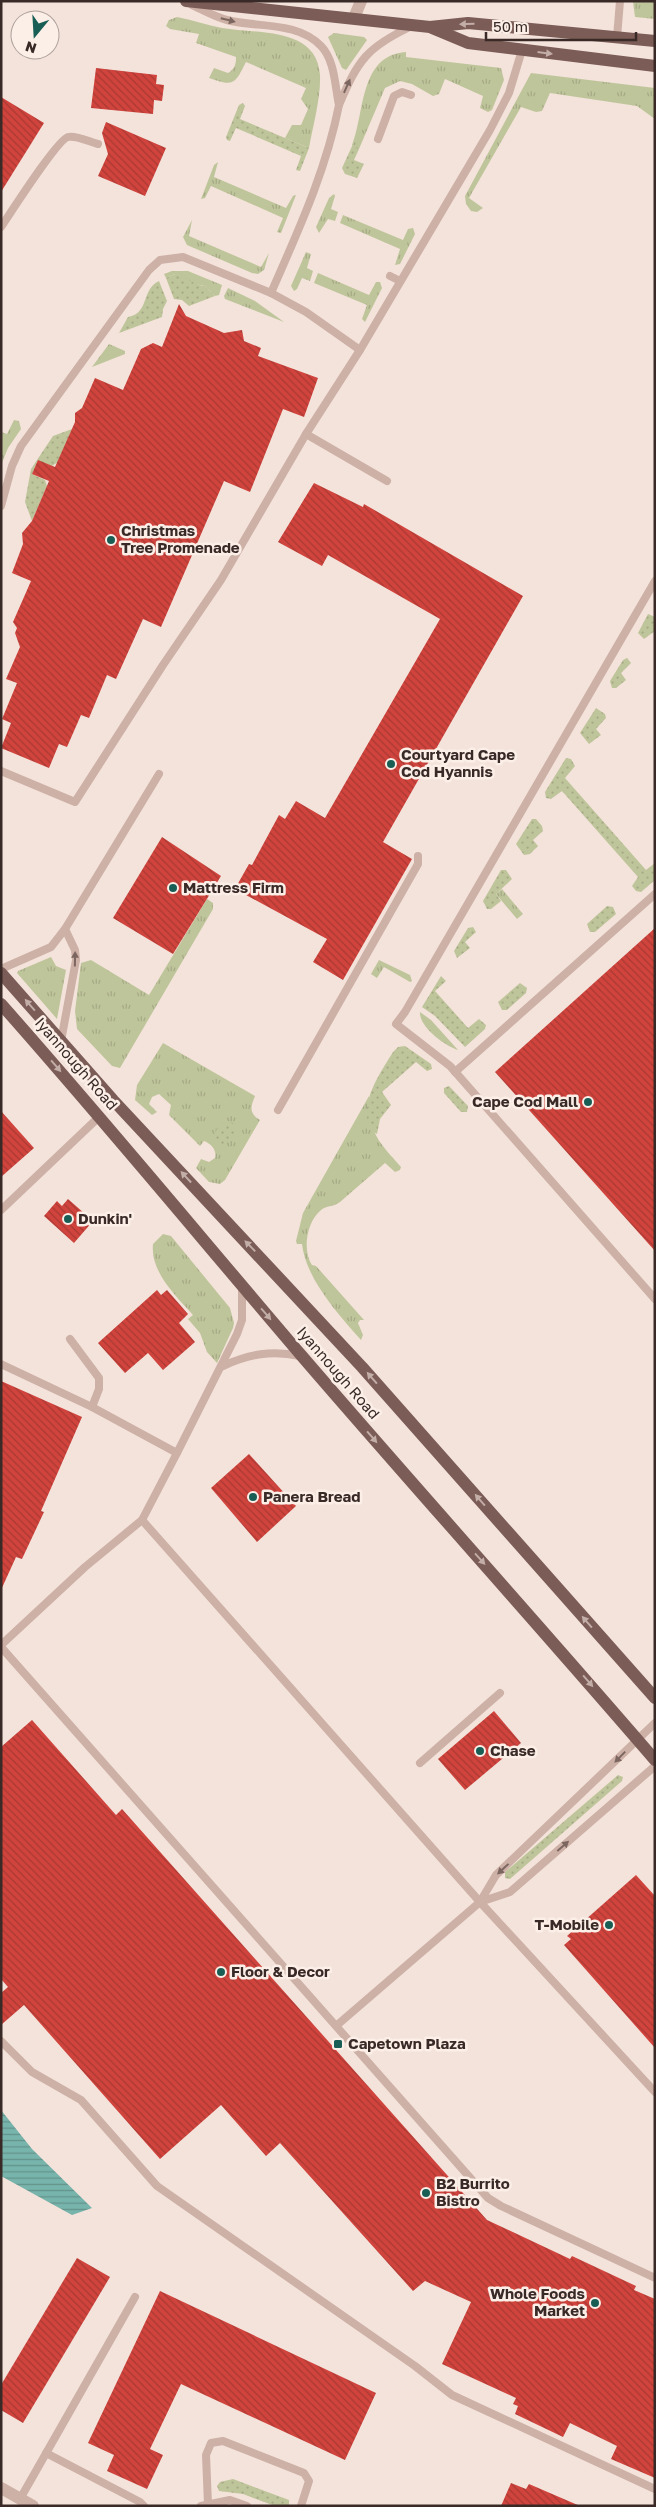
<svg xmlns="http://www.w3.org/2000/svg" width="656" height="2507" font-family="'Golos Text',sans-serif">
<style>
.grass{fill:url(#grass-tufts)}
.park{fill:url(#park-dots)}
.water{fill:url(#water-rules)}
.building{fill:url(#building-back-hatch)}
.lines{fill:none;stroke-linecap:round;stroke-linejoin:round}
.lane{stroke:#cdb0a6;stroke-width:8}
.street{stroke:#cdb0a6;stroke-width:12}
.primary{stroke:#7c5c57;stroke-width:12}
.oneway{fill:#7c6660}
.oneway2{fill:#c2ada7}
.poi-dot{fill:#195e55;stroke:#fbefe8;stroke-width:2}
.labels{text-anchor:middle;stroke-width:5;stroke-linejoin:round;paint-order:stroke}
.poi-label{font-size:15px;font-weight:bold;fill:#392a27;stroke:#fbefe8;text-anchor:start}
.street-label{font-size:15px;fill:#392a27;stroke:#fbefe8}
</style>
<defs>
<pattern id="grass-tufts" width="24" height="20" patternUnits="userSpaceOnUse" patternTransform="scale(1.25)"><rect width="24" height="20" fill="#bfc59a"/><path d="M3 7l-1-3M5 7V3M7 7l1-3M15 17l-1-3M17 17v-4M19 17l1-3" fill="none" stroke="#a5a985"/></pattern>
<pattern id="park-dots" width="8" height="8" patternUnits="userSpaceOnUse" patternTransform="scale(1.25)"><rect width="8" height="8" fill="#bfc59a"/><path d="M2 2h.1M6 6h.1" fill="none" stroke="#a5a985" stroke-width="1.8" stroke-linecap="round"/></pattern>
<pattern id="water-rules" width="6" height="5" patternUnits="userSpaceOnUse" patternTransform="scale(1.25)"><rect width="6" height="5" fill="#77b4ab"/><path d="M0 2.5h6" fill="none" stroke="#63938b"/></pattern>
<pattern id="building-back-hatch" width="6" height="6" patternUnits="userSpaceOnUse" patternTransform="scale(1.25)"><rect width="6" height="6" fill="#d0443d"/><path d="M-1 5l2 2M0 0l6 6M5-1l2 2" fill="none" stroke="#aa3933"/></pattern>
</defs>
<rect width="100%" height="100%" fill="#f4e3db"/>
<!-- grass -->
<g class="grass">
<path d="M633 1H655V19L635 17Z"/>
<path d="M177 17C192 20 207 25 222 28 255 34 317 26 320 75 321 98 313 125 309 148L285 138 292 125H301L308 109 301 99 306 88 246 62C235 84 234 87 209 78L214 68 228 73C235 69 236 64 236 57L196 43 199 34 170 29 166 26 169 20Z"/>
<path d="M334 33 364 37 367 40 346 70 342 68 328 37Z"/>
<path d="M406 52V57L501 68 504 80 492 110 488 112 480 108 483 96 445 79 439 94 433 96 412 84 400 81 385 88 359 149 352 145C365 113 359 55 406 52Z"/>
<path d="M531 73 655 88V119L637 106 550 93 542 111 536 112 521 107 469 198 483 208 477 212 471 211 466 204 465 196Z"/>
<path d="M218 162 214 177 286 208 293 196 296 195 281 233 277 232 283 218 211 186 205 198 201 199 214 165Z"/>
<path d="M334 194 335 196 331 209 338 212 335 221 328 219 319 233 316 227 329 198Z"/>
<path d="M343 215 403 240 408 229 413 228 415 234 400 264 395 265 400 249 340 223Z"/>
<path d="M192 220 189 236 261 267 269 253 264 270 258 274 252 273 187 245 183 237Z"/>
<path d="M306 252 311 254 307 268 313 271 310 281 302 278 297 289 294 291 291 286Z"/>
<path d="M172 271H188L222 285 219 295 215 296 205 286 194 284 175 274 166 278 164 274Z"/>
<path d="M318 273 369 295 376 282H380L382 288 365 322 362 319 367 305 314 283Z"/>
<path d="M228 288 255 301 284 322 225 299 224 296Z"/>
<path d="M109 344 125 351V354L92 367Z"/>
<path d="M14 420 19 421 21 429 8 448 1 465V432L7 434Z"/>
<path d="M502 889 523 914 517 919 496 894Z"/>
<path d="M207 899 213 903V909L120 1068 112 1066 77 1029 75 1011 81 963 91 960 149 995Z"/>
<path d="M51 957 56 966 66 970 57 1019 17 973 18 971Z"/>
<path d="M379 960 410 975 412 981 410 982 384 967 377 978 371 974Z"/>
<path d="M420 1012 431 1020 458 1050C445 1046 419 1027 420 1012Z"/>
<path d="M163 1043 255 1096C251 1106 248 1113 260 1120L225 1180 220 1184 209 1182 196 1168 201 1159 209 1162 215 1158C217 1151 212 1144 204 1141L200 1146 169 1115 171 1105 159 1094 152 1097 149 1104 157 1112 152 1115 135 1100 137 1085Z"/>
<path d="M369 1096C368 1132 378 1141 401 1167L400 1170 395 1172 385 1163C370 1176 355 1189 340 1202 334 1207 326 1205 320 1211 307 1222 302 1250 312 1265L316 1266 364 1320H360L358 1323 363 1335 361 1340C338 1314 306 1279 302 1244H297L296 1241 303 1213Z"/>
<path d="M163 1234 171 1236 230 1308 234 1323 233 1328 217 1363 207 1352 200 1333 188 1319 193 1315C176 1296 150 1272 153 1244Z"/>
</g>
<!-- park -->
<g class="park">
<path d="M243 103 245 106 240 119 309 148 300 171 296 170 301 156 236 128 230 141 227 140 226 137 239 105Z"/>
<path d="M353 144 359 149 354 160 364 164 357 178 345 174 342 168Z"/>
<path d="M175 274C187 275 191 285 205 286L215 296 189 306 182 300 174 299 166 278Z"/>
<path d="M159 281 167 301 163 309 162 317 119 333 128 317C150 313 141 289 159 281Z"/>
<path d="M72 429 58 462 52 466 38 461 32 474 45 480 47 486 32 521 25 502 31 469 53 436Z"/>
<path d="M648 614 655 617V631L644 639 638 633Z"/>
<path d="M627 658 631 663 621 673 626 680 616 688H612L610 681 623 660Z"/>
<path d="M596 708 605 714 606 718 596 729 601 735 589 744 580 733Z"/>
<path d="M566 758 571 759 575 766 565 778 646 870 655 863V880L641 892 636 891 632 886 638 877 562 791 551 799 546 798 545 792Z"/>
<path d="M532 819H536L542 826 543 831 533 840 538 846 530 854 524 855 516 844Z"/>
<path d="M501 870H506L512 879 496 894 501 901 491 909H487L483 901Z"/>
<path d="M607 906 613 907 616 914 595 932H590L587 924Z"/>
<path d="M473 927 476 932 465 942 470 948 457 958 454 951 468 928Z"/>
<path d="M441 976 446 981 435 991 468 1028 479 1019 486 1025 485 1029 465 1047 435 1016 422 1007Z"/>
<path d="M520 983 527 988 526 993 507 1010H502L498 1002Z"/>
<path d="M405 1046 431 1064 432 1069 427 1071 416 1062 382 1092 391 1105 380 1119 377 1134 375 1133C353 1111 381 1072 393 1052L398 1047Z"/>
<path d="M449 1086 468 1106 467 1112H461L444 1093V1088Z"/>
<path d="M228 1121 235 1124 236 1131 226 1144 219 1145 214 1140C213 1131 221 1124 228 1121Z"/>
<path d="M618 1775 623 1777 622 1781 510 1879 505 1878V1872Z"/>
<path d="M233 2479 289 2500V2505L275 2506 243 2494 219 2491 217 2486 220 2482Z"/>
</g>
<!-- water -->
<path class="water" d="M1 2110 32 2149 92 2208 72 2215 1 2176Z"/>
<!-- building -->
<g class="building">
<path d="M96 68 157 75 156 84 164 85 162 101 154 100 153 114 91 108Z"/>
<path d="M1 97 44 123 1 192Z"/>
<path d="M106 122 166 148 145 196 98 176 108 154 102 133Z"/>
<path d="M179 304 186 316 224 333 242 330 244 341 261 348 258 356 318 378 304 417 283 409 250 492 224 481 161 627 143 619 116 679 107 675 89 718 81 715 67 747 59 744 49 768 1 748 11 723 2 719 17 683 6 679 20 647 15 633 17 628 13 622 31 581 12 573 23 544 22 533 32 521 49 481 32 474 38 460 55 467 75 422V413L82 408 95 378 123 390 141 349 153 343 162 347Z"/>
<path d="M314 483 363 507 364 504 523 596 383 842 412 859 343 980 313 962 327 939 246 895 247 893 236 887 249 864 252 865 279 815 285 819 296 801 325 818 440 619 328 555 322 566 278 542Z"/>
<path d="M162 837 221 876 173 954 113 918Z"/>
<path d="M655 928V1251L495 1072Z"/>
<path d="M1 1111 34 1148 1 1177Z"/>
<path d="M68 1199 93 1221 74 1243 44 1216 57 1201 62 1206Z"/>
<path d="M157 1290 161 1295 167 1290 188 1314 179 1323 195 1342 163 1370 148 1353 125 1373 98 1343Z"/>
<path d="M1 1381 82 1417 41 1511 44 1512 22 1559 16 1557 1 1590Z"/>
<path d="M249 1454 296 1506 257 1542 211 1488Z"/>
<path d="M494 1711 521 1743 465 1790 438 1759Z"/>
<path d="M32 1720 116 1815 122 1809 487 2220 570 2259 572 2256 636 2286 634 2290 655 2299V2478L611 2459 617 2446 570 2423 563 2437 515 2414 518 2406 513 2404 516 2398 442 2364 471 2302 425 2281 413 2291 280 2143 266 2156 221 2105 160 2159 24 2005 1 2025V1993L8 1987 1 1979V1747Z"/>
<path d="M636 1875 655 1896V2048L564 1945 571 1939 567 1936Z"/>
<path d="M77 2258 110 2277 23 2423 1 2410V2385Z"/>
<path d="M160 2291 376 2393 345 2460 181 2384 150 2449 163 2455 147 2489 107 2471 114 2455 88 2443Z"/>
<path d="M511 2483 526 2489 529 2484 580 2506H501Z"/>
</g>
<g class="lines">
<!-- lane -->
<g class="lane">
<path d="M192 5C203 10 215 17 227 20 258 28 297 21 321 46 335 60 335 87 339 105 358 60 367 47 412 26"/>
<path d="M617 37 620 1"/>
<path d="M378 139 394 96 402 92 411 95"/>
<path d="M1 227C10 214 57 140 68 137 76 135 90 142 98 144"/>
<path d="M390 276 400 281"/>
<path d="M271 293 306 312 360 350"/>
<path d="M387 481 306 434 360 350 490 130 509 93 522 50"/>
<path d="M1 506 12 466 21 446 149 270 160 260 183 257 271 293C298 231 326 171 339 105"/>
<path d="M655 581 405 1012 396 1024 450 1066 655 1299"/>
<path d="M1 771 75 802 163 665 221 580 306 434"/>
<path d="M65 929 159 774"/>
<path d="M1 969 51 947 65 929 75 950 76 960 61 1041"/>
<path d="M455 1072 655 894"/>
<path d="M278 1110 418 864V856"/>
<path d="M1 1210 100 1116"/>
<path d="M70 1339 99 1378V1389L92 1407"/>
<path d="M1 1364 92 1407 177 1453 142 1520 85 1567 1 1645"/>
<path d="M223 1366C249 1354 272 1350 300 1356"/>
<path d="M177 1453 237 1334 242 1320V1286"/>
<path d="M142 1520 480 1902 655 2092"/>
<path d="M1 1647 488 2198 501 2206 655 2278"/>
<path d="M420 1763 500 1693"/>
<path d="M480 1902 510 1892 655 1766"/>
<path d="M336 2026 480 1902 496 1875 655 1723"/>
<path d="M1 2041 32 2072 81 2100 157 2186 415 2366 452 2395 655 2489"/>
<path d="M46 2453 140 2502 144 2506"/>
<path d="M20 2499 135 2297"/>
<path d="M208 2504 206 2455 211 2443 223 2441 304 2473 309 2481 301 2506"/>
<path d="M201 2506 230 2500 247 2506"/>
</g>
<!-- street -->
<g class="street">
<path d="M354 18 361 1"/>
<path d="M1 2488 33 2506"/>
</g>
<!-- primary -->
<g class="primary">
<path d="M186 1 430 27 468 23 655 41"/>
<path d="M432 28 468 43 655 66"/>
<path d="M1 973 113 1100 362 1367 655 1698"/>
<path d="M1 1004C103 1119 201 1238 301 1355 418 1491 538 1624 655 1760"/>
</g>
</g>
<!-- one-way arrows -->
<defs><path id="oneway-solid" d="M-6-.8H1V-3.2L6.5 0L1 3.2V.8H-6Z" transform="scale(1.25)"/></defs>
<g class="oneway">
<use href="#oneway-solid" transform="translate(228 20) rotate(14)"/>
<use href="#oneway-solid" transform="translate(347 86) rotate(-66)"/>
<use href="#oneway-solid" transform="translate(75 959) rotate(-89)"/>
<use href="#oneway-solid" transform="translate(620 1757) rotate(134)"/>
<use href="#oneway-solid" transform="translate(563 1846) rotate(-41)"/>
<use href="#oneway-solid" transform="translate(503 1869) rotate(137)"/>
</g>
<g class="oneway2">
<use href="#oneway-solid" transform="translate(467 24) rotate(179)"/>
<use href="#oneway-solid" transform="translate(545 53) rotate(7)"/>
<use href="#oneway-solid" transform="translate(30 1005) rotate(-131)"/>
<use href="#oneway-solid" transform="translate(56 1066) rotate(49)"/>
<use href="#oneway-solid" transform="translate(186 1177) rotate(-133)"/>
<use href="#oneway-solid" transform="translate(250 1246) rotate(-134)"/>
<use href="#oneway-solid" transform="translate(266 1314) rotate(49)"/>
<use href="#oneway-solid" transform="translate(372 1378) rotate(-131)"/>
<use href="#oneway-solid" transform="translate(372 1437) rotate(49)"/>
<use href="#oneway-solid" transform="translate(480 1500) rotate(-131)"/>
<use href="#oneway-solid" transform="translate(480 1559) rotate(48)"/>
<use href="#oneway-solid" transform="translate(587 1622) rotate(-131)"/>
<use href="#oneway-solid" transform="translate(588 1681) rotate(49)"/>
</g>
<!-- markers -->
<g class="poi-dot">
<circle cx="111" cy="540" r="5"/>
<circle cx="391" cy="764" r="5"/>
<circle cx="173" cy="888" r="5"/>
<circle cx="588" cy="1102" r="5"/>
<circle cx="68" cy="1219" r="5"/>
<circle cx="253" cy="1497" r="5"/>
<circle cx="480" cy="1751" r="5"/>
<circle cx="609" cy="1925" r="5"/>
<circle cx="221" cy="1972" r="5"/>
<rect x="333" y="2039" width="10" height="10" rx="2.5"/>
<circle cx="426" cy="2193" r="5"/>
<circle cx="595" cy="2303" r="5"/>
</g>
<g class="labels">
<!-- poi labels -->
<g class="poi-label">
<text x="121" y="536">Christmas<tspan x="121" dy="17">Tree Promenade</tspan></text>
<text x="401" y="760">Courtyard Cape<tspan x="401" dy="17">Cod Hyannis</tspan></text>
<text x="183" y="893">Mattress Firm</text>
<text x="578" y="1107" text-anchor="end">Cape Cod Mall</text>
<text x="78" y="1224">Dunkin'</text>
<text x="263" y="1502">Panera Bread</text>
<text x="490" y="1756">Chase</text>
<text x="599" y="1930" text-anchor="end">T-Mobile</text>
<text x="231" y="1977">Floor &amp; Decor</text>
<text x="348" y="2049">Capetown Plaza</text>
<text x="436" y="2189">B2 Burrito<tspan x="436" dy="17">Bistro</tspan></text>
<text x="585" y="2299" text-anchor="end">Whole Foods<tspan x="585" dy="17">Market</tspan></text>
</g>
<!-- street labels -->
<g class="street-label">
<text transform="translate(76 1064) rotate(49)" y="5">Iyannough Road</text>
<text transform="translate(338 1373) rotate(49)" y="5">Iyannough Road</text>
</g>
</g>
<!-- border -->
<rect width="656" height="2507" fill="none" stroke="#392a27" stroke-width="5"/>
<!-- north arrow -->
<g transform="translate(35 35) rotate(198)"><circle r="24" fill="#fbefe8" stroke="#ada09b"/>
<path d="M0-4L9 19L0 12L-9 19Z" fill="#195e55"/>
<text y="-8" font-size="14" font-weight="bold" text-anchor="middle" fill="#392a27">N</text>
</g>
<!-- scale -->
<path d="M486 32v8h150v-8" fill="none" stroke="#392a27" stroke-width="2.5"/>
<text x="493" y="32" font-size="15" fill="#392a27" stroke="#fbefe8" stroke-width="4" paint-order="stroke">50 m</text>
</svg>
